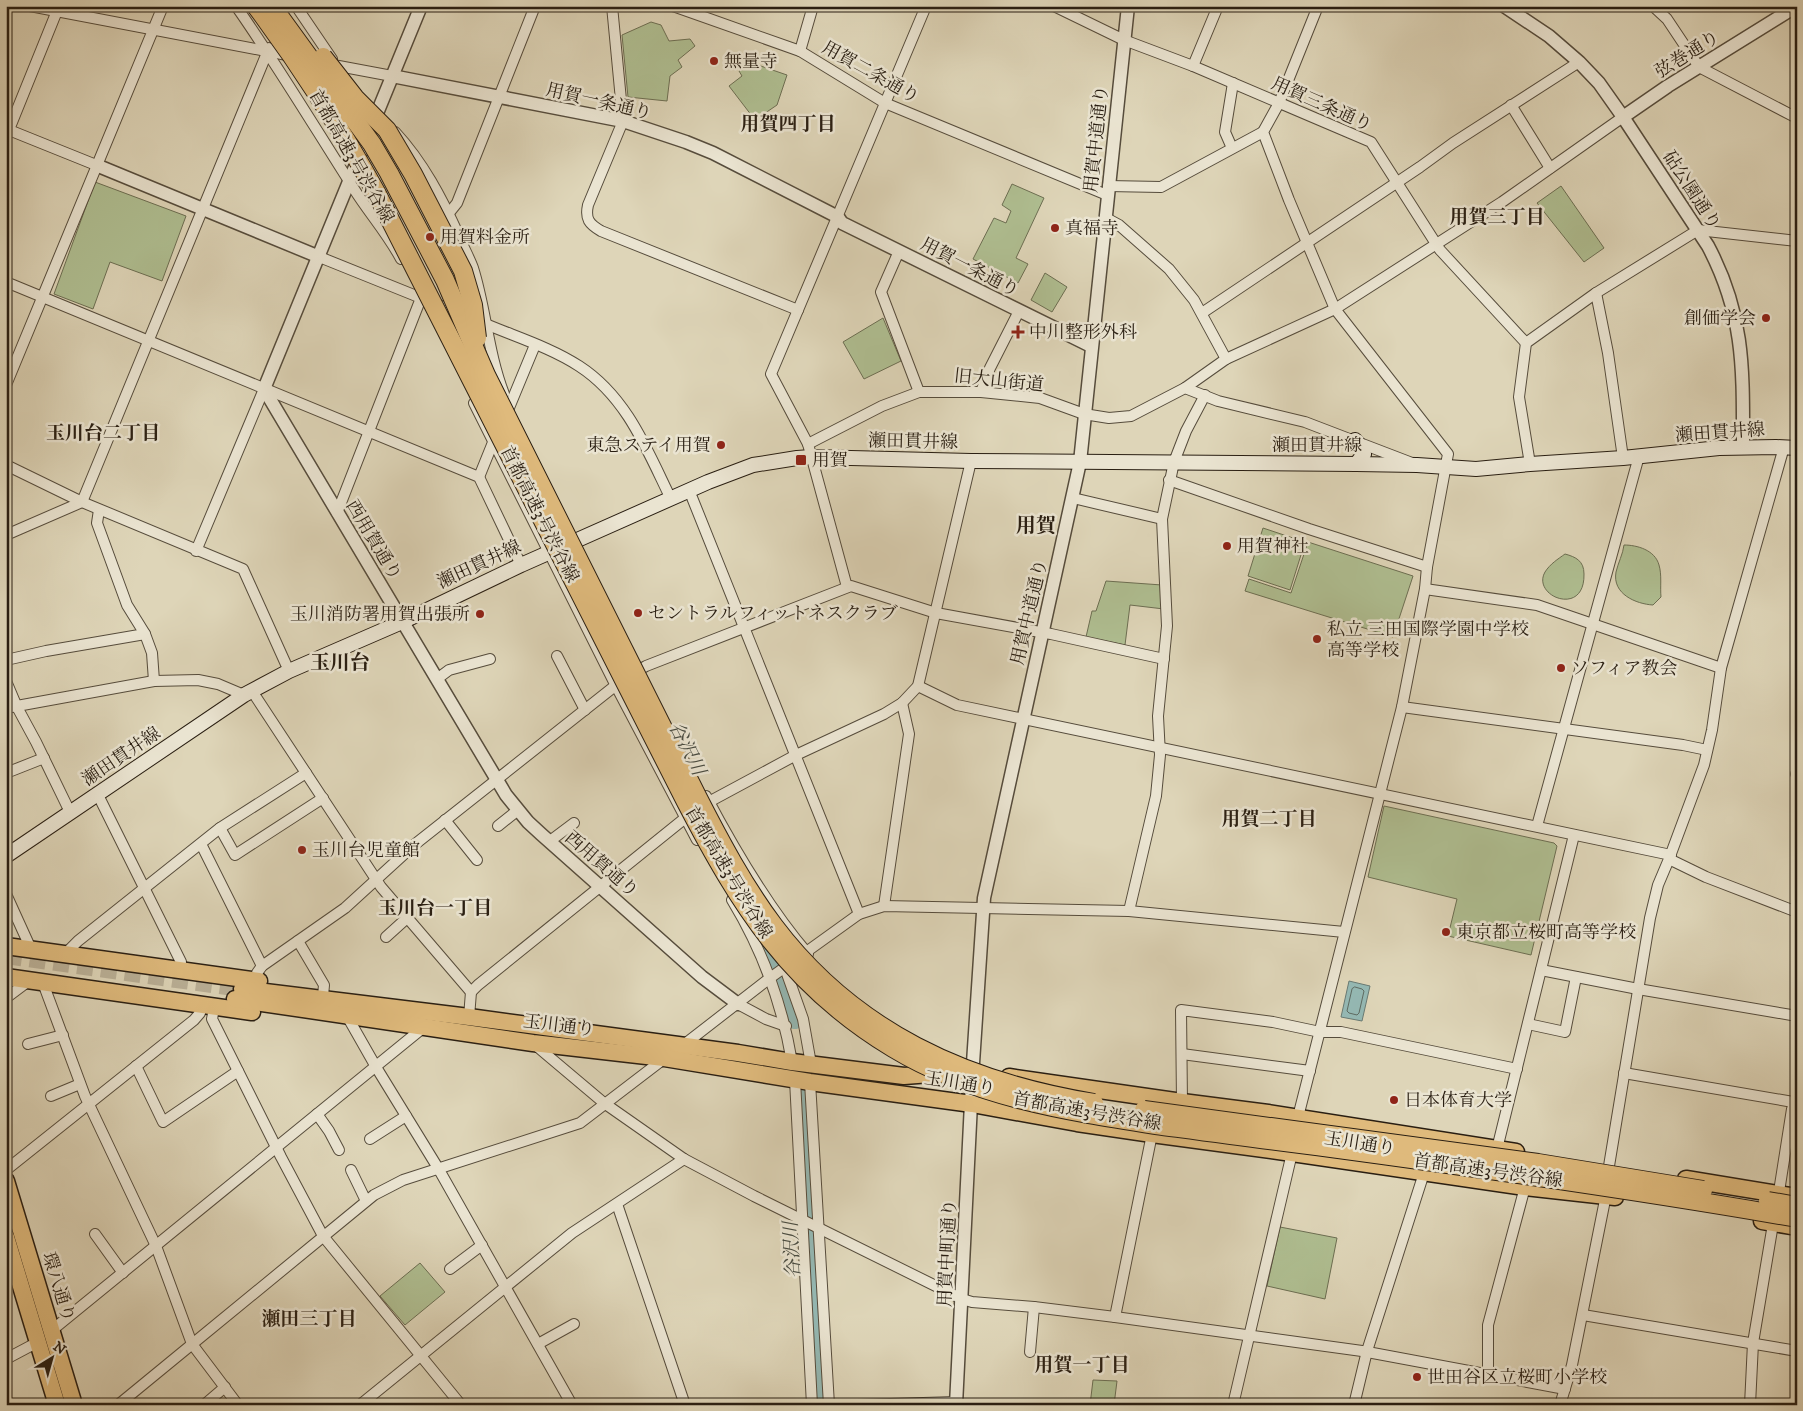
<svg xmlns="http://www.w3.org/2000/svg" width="1803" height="1411" font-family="'IM FELL DW Pica','Noto Serif JP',serif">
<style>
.green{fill:#afbe91;stroke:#6c6e52}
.water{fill:#94b8b3;stroke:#697a73}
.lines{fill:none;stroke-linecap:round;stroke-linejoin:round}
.shore{stroke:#5e6b62;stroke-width:1}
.river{stroke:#94b8b3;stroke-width:18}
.trunk-tunnel{stroke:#bab097;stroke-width:16;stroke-dasharray:16 8;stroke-linecap:butt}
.minor-casing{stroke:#564c3c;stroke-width:12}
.tertiary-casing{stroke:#564c3c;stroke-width:15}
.secondary-casing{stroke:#291e12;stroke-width:16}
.trunk-casing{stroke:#291e12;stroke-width:19}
.minor{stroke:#eae4d1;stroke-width:10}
.tertiary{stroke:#eae4d1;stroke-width:12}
.secondary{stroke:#eae4d1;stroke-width:14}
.trunk{stroke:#dfba7c;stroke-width:16}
.motorway-bridge-casing{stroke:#291e12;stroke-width:20;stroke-linecap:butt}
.motorway-bridge{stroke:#dfba7c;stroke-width:18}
.poi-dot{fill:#8f2418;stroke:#eae4d1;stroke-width:2}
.labels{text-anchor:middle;stroke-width:5;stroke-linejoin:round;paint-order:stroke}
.street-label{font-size:18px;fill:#291e12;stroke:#eae4d1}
.poi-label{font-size:18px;fill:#291e12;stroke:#eae4d1;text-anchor:start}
.neighbourhood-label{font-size:19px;font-weight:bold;fill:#291e12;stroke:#eae4d1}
.water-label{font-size:19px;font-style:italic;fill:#494c42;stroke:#eae4d1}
.quarter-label{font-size:20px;font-weight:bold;fill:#291e12;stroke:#eae4d1}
</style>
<rect width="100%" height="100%" fill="#ded5b8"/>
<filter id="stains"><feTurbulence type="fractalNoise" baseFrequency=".004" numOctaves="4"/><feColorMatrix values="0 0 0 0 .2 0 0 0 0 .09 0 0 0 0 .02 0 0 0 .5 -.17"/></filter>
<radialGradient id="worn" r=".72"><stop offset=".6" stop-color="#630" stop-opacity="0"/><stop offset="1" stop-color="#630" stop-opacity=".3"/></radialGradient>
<!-- green -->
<g class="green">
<path d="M651 22 661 25 669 41 690 39 695 46 678 60 682 67 670 76 667 101 628 97 622 35Z"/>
<path d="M749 62 787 75 777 105 755 120 729 86 742 76 739 71Z"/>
<path d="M95 182 186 216 162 281 110 262 93 309 54 294Z"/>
<path d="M1012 184 1044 198 1016 258 1028 264 1018 283 973 259 994 218 1006 223 1011 211 1002 205Z"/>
<path d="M1561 186 1604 248 1584 262 1537 203Z"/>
<path d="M1045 273 1067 287 1052 312 1031 300Z"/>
<path d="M883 318 901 361 864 379 843 342Z"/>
<path d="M1263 528 1305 542 1290 590 1248 576Z"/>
<path d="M1308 542 1413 576 1393 637 1245 591 1249 579 1291 593Z"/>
<path d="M1624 545C1637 545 1655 550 1659 565 1662 575 1660 587 1661 597L1653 605C1636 604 1612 594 1616 572 1618 563 1623 554 1624 545Z"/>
<path d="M1565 554C1576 557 1584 561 1584 574 1585 618 1531 596 1545 572 1550 564 1558 559 1565 554Z"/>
<path d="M1106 581 1162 585 1164 609 1130 605 1125 645 1086 637 1092 611H1096Z"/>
<path d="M1384 806 1554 843 1557 846 1531 955 1448 936 1457 899 1368 877Z"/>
<path d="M1280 1227 1337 1238 1325 1299 1267 1286Z"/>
<path d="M420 1263 445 1292 405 1325 380 1296Z"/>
<path d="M1093 1380 1117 1381 1114 1405H1090Z"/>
</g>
<!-- water -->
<path class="water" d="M1349 981 1370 986 1362 1021 1341 1017Z"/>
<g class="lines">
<!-- shore -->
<path class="shore" d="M1355 987 1362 989 1364 991 1359 1013 1357 1015 1349 1013 1347 1011 1352 989Z"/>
<!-- river -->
<g class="river">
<path d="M762 931 776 968"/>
<path d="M781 981 795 1020"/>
<path d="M803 1093 821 1405"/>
</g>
<!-- trunk-tunnel -->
<path class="trunk-tunnel" d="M6 956 240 989"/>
<defs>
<g id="minor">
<path d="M30 6 292 56"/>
<path d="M236 6C278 66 315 128 354 189 369 213 388 234 401 259"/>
<path d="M296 6 332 59"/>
<path d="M612 6 623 121 588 205C585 219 589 224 601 231L798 310"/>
<path d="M673 6 800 51 885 103 1107 195"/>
<path d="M1054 6 1124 40 1193 66 1371 142 1440 250 1526 343"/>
<path d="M1653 6 1667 19 1699 67 1797 118"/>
<path d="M800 51 813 6"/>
<path d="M328 64 392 76"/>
<path d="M1193 66 1218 6"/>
<path d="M1511 105 1550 168"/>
<path d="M9 130 96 165"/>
<path d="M395 132C423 162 442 199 459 236 463 247 469 257 473 268 486 309 488 353 504 394"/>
<path d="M6 137 59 6"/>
<path d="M1232 148 1225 132 1233 83"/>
<path d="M1108 186 1161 187 1263 132"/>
<path d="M449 213 457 203 535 6"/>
<path d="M1106 218 1119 225 1169 269 1194 300 1226 359"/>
<path d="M899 251 881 292 919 392"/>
<path d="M317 256 461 314"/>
<path d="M6 282 479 477 521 565"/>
<path d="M1596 293 1608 353 1623 458"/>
<path d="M1202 313 1420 167 1453 143 1579 62"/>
<path d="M481 322C513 336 550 347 579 366 627 397 647 450 671 499"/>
<path d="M6 385 163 6"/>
<path d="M1185 388 1226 359 1335 309 1502 202 1623 117"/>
<path d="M981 392 990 368 1019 311"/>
<path d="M474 403 616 686 697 840"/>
<path d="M506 415 535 345"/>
<path d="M808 444 882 406 919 392H981L1040 398 1084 414 1109 418 1131 416 1185 388 1218 401 1305 422 1412 463"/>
<path d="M1530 464 1519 397 1526 343 1596 293 1698 230 1797 241"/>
<path d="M6 465 82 502 243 569 289 671"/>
<path d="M479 477 494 440"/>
<path d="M1169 480 1309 529 1427 567"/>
<path d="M689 490 859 914"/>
<path d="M1073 498 1162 519"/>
<path d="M99 510 97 523 127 605 145 634 152 653 154 681"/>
<path d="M337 513 421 298"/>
<path d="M6 535 82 502 269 48"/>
<path d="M196 551 264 389"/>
<path d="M847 587 808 444 771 374 926 6"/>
<path d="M1425 589 1537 605 1721 668"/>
<path d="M557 656 585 710"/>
<path d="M6 660 46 651 145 634"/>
<path d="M632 674 646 666 851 586 936 613 1051 634 1164 659"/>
<path d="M437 679 449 670 490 659"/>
<path d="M6 681 17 707 36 742 70 812"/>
<path d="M918 686 957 705 1671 855"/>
<path d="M252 691 381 887 471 992"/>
<path d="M1402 707 1683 745 1707 750"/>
<path d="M6 708 154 681 198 680 218 684 244 695"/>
<path d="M6 773 44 758"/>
<path d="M1796 774 1797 773"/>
<path d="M98 795 181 962 180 971"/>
<path d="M706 796C733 847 770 910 808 954"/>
<path d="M705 804 796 755 884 714 902 703 918 686 971 461"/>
<path d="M445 820 477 860"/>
<path d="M498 826 518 810"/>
<path d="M1537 826 1639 456"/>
<path d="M220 828 235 855 323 798"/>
<path d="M550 841 574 823"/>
<path d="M201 844 262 966"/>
<path d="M1669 859 1706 877 1797 912"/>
<path d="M6 894 31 949"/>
<path d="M732 900C763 951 782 1003 792 1062"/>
<path d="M884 906 909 734 902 703"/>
<path d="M1129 911 1156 796 1160 755 1158 716 1167 626 1162 519 1174 462 1186 431 1205 395"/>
<path d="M386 937 407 918"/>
<path d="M298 941 324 985 323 996"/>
<path d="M65 954 78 941 220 828 306 773"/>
<path d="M785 968 803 1019 811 1064"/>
<path d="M1541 970 1638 989 1797 1016"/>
<path d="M255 980 257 973 262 966 345 908 414 845 620 682"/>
<path d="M43 983 85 1096 156 1246 192 1344 238 1405"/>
<path d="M6 998 30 980"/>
<path d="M738 1004 766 1019 786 1026"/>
<path d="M214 1008 212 1019 281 1157 323 1236 461 1405"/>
<path d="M347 1016 376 1067 438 1168 572 1405"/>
<path d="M469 1017 471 992 478 985 689 815"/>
<path d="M1528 1024 1565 1032 1576 977"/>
<path d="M28 1044 63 1035"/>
<path d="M534 1044 604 1103 684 1159 754 1196 962 1299 972 1302 1034 1307 1115 1317 1362 1351 1565 1389"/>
<path d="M681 1047 770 978 859 914 884 906 1129 911 1344 932"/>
<path d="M1182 1054 1310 1071"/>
<path d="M136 1066 163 1122 238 1071"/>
<path d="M1624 1073 1793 1102 1796 1105"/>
<path d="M795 1080 812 1405"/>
<path d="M810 1082 829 1405"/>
<path d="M51 1096 80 1084"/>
<path d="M1182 1102 1181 1010 1273 1022 1320 1032H1341L1517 1069"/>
<path d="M317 1114 329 1131 339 1150"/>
<path d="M1298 1117 1402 707 1425 589 1427 567 1448 454 1335 309 1289 200 1263 132 1279 103 1318 6"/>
<path d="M370 1139 406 1116"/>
<path d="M1497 1149 1574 835"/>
<path d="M1609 1166 1650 918 1658 885 1669 859 1704 765 1712 730 1721 668 1784 447"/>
<path d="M6 1170 194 1020 200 1013 201 1006"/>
<path d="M351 1170 366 1201"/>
<path d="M1778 1198 1792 1109 1797 1105"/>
<path d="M617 1204 685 1405"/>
<path d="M95 1234 123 1273"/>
<path d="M450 1269 482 1245"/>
<path d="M1583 1315 1797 1351"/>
<path d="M1115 1317 1152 1134"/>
<path d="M51 1331 424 1027"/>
<path d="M538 1344 574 1324"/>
<path d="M1030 1352 1034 1307"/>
<path d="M6 1359 38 1342"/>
<path d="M1488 1373V1325L1525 1187"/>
<path d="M118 1405 374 1195 403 1180 580 1123 665 1058"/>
<path d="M204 1405 225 1387"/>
<path d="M360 1405 572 1233 684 1159"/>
<path d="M858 1405 956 1402"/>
<path d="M1233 1405 1292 1153"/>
<path d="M1354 1405 1367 1351 1424 1173"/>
<path d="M1560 1405 1572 1365 1606 1195"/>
<path d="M1750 1405 1753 1343 1774 1218"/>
</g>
<g id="tertiary">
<path d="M421 6 264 389 506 795 528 822 541 834 702 977 738 1004"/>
<path d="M1504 6 1549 36 1579 62 1599 83 1623 117 1708 246C1745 316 1743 370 1743 447"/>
<path d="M392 76 623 121 686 142 713 153 838 217 842 223 1091 346"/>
<path d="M1623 117 1668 86 1797 6"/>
<path d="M96 165 317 256"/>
<path d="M956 1405 973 1063 984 898 1080 462 1128 6"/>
</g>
<g id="secondary">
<path d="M1355 440 1362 448 1364 454 1356 464"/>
<path d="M6 856 244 695 289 671 402 622 521 565 708 482 753 465 797 458 811 457 971 461 1356 464 1417 465 1476 469 1530 464 1623 458 1719 448 1776 447 1797 448"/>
</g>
<g id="trunk">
<path d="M6 946 259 981"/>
<path d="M6 977 252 1012"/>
<path d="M242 989 469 1017 738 1053 792 1062 904 1076 944 1073"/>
<path d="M235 999 533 1043 664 1058 810 1082 972 1104 1077 1123 1152 1134 1292 1153 1525 1187 1615 1197"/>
<path d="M1009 1077 1182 1102 1268 1113 1516 1152"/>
<path d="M1686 1179 1790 1196"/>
<path d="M6 1181 74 1405"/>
<path d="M1762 1221 1797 1227"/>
<path d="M6 1237 57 1405"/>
</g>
</defs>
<!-- minor casing -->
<use href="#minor" class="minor-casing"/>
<!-- tertiary casing -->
<use href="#tertiary" class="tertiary-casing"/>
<!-- secondary casing -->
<use href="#secondary" class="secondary-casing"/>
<!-- trunk casing -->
<use href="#trunk" class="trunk-casing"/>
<!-- minor -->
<use href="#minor" class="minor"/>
<!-- tertiary -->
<use href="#tertiary" class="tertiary"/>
<!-- secondary -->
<use href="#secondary" class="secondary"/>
<!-- trunk -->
<use href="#trunk" class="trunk"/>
<defs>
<g id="motorway-bridge">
<path d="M256 6C300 65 340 127 376 192L686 802C740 906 790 986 893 1048 974 1097 1065 1111 1156 1125 1215 1133 1273 1141 1331 1148 1487 1169 1642 1191 1797 1218"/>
<path d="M272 6 372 144 389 173 445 280 486 375 697 796C720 841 744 886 774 926 854 1032 966 1082 1094 1103"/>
<path d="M323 57 355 98 387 130 413 174 463 271 473 305 477 338"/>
<path d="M1144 1110 1538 1163 1703 1190"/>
<path d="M1768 1201 1797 1206"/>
</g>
</defs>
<!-- motorway-bridge casing -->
<use href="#motorway-bridge" class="motorway-bridge-casing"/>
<!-- motorway-bridge -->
<use href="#motorway-bridge" class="motorway-bridge"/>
</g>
<!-- markers -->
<g class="poi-dot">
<circle cx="714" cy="61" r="5"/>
<circle cx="1055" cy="228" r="5"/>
<circle cx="430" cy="237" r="5"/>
<circle cx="1766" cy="318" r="5"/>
<path d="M1015.5 324.5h5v5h5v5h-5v5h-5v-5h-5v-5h5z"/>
<circle cx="721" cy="445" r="5"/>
<rect x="795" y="454" width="12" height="12" rx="2.5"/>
<circle cx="1227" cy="546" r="5"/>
<circle cx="638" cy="613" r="5"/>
<circle cx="480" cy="614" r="5"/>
<circle cx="1317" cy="639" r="5"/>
<circle cx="1561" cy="668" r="5"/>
<circle cx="302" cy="850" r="5"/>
<circle cx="1446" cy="932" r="5"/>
<circle cx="1394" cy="1100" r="5"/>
<circle cx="1417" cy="1377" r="5"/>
</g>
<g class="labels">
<!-- street labels -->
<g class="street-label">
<text transform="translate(1687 54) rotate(-32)" y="6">弦巻通り</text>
<text transform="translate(871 72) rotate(29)" y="6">用賀二条通り</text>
<text transform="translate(599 101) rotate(13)" y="6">用賀一条通り</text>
<text transform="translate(1322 104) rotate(24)" y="6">用賀三条通り</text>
<text transform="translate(1096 139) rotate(-84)" y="6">用賀中道通り</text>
<text transform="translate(352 156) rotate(60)" y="6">首都高速3号渋谷線</text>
<text transform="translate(1692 190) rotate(57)" y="6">砧公園通り</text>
<text transform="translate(970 267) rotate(27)" y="6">用賀一条通り</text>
<text transform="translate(999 380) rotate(6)" y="6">旧大山街道</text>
<text transform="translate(1720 432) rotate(-4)" y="6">瀬田貫井線</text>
<text transform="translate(913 441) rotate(1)" y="6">瀬田貫井線</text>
<text x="1317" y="451">瀬田貫井線</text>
<text transform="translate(540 514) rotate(63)" y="6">首都高速3号渋谷線</text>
<text transform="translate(374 540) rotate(59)" y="6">西用賀通り</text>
<text transform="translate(479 564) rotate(-25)" y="6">瀬田貫井線</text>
<text transform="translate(1029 612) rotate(-77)" y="6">用賀中道通り</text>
<text transform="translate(121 756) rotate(-34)" y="6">瀬田貫井線</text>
<text transform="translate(602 864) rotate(41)" y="6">西用賀通り</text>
<text transform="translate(729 872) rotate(59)" y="6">首都高速3号渋谷線</text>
<text transform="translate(559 1025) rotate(7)" y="6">玉川通り</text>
<text transform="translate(960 1083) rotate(9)" y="6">玉川通り</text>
<text transform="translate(1087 1111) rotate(10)" y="6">首都高速3号渋谷線</text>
<text transform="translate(1360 1143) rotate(9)" y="6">玉川通り</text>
<text transform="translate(1488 1170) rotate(8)" y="6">首都高速3号渋谷線</text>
<text transform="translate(947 1253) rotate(-87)" y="6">用賀中町通り</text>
<text transform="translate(59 1287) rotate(73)" y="6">環八通り</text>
</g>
<!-- poi labels -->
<g class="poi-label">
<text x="724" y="67">無量寺</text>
<text x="1065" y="234">真福寺</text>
<text x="440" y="243">用賀料金所</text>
<text x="1756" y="324" text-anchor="end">創価学会</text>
<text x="1029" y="338">中川整形外科</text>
<text x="711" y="451" text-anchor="end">東急ステイ用賀</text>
<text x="812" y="466">用賀</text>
<text x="1237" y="552">用賀神社</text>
<text x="648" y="619">セントラルフィットネスクラブ</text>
<text x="470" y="620" text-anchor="end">玉川消防署用賀出張所</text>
<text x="1327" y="635">私立 三田国際学園中学校<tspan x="1327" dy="21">高等学校</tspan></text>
<text x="1571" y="674">ソフィア教会</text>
<text x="312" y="856">玉川台児童館</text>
<text x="1456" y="938">東京都立桜町高等学校</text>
<text x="1404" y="1106">日本体育大学</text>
<text x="1427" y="1383">世田谷区立桜町小学校</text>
</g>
<!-- neighbourhood labels -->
<g class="neighbourhood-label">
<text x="788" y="130">用賀四丁目</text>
<text x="1497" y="223">用賀三丁目</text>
<text x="103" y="439">玉川台二丁目</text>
<text x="1269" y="825">用賀二丁目</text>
<text x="435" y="914">玉川台一丁目</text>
<text x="309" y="1325">瀬田三丁目</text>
<text x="1082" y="1371">用賀一丁目</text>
</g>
<!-- water labels -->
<g class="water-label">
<text transform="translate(688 748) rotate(63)" y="7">谷沢川</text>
<text transform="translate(791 1250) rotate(-93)" y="7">谷沢川</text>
</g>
<!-- quarter labels -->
<g class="quarter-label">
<text x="1036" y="532">用賀</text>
<text x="340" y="669">玉川台</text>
</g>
</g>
<!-- margin -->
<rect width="1803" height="1411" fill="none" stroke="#ded5b8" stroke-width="25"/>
<rect x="8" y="8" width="1788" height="1396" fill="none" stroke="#291e12" stroke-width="2.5"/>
<rect x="12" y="12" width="1778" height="1386" fill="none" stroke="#291e12"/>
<!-- north arrow -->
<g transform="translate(52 1358) rotate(37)" stroke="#eae4d1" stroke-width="4" paint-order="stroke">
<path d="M0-4L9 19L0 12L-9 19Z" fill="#291e12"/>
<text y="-8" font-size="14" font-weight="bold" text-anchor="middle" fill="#291e12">N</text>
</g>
<rect width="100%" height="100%" filter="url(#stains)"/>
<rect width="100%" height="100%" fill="url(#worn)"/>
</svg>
